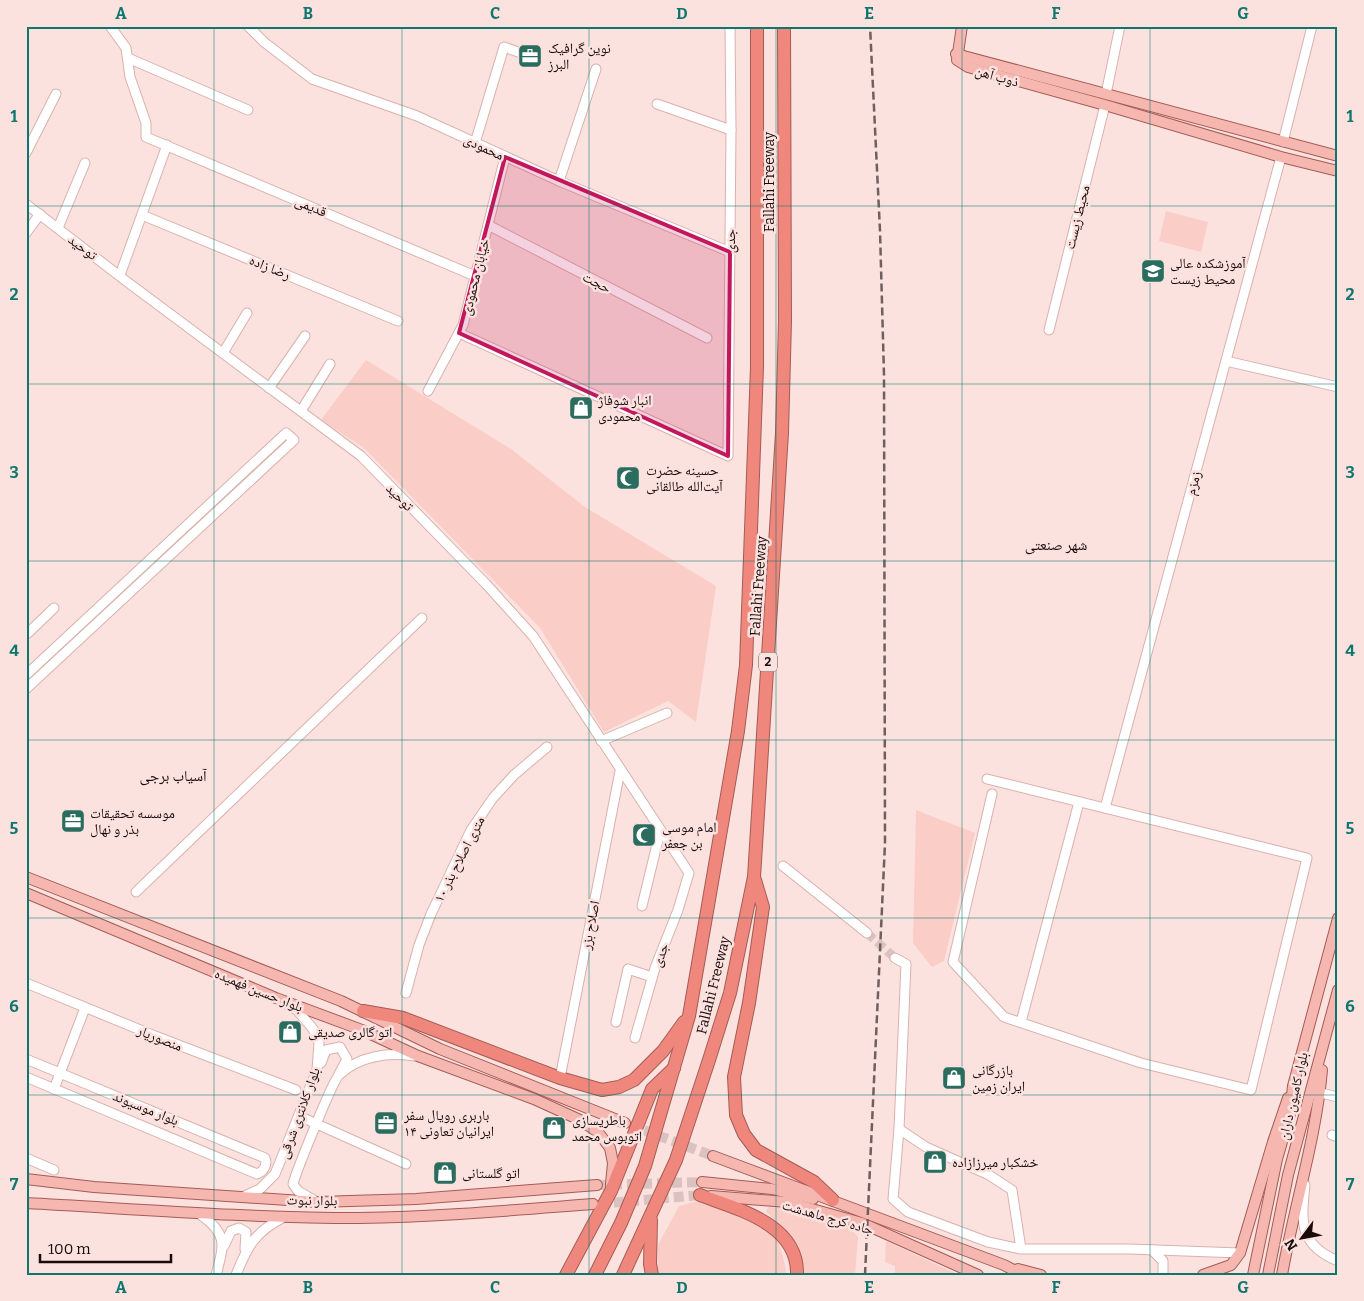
<svg xmlns="http://www.w3.org/2000/svg" width="1364" height="1301" font-family="Bitter,'Noto Naskh Arabic',serif">
<style>
.green{fill:#fbcdc7}
.lines{fill:none;stroke-linecap:round;stroke-linejoin:round}
.minor-tunnel{stroke:#d9c2bf;stroke-width:9;stroke-dasharray:9 4.5;stroke-linecap:butt}
.major-tunnel{stroke:#d9c2bf;stroke-width:10;stroke-dasharray:10 5;stroke-linecap:butt}
.minor-casing{stroke:#d9b1ad;stroke-width:11}
.major-casing{stroke:#a45c55;stroke-width:12}
.highway-casing{stroke:#a45c55;stroke-width:14}
.minor{stroke:#fff;stroke-width:9}
.major{stroke:#f6b7b1;stroke-width:10}
.highway{stroke:#f0877d;stroke-width:12}
.rail{stroke:#715f5e;stroke-width:2.5;stroke-dasharray:8 4;stroke-linecap:butt}
.marked{fill:#c2185b;fill-opacity:0.2;stroke:#c2185b;stroke-width:4;stroke-linejoin:round}
.grid{fill:none;stroke:#0f766e;stroke-width:1;stroke-opacity:0.55}
.labels{text-anchor:middle;stroke-width:5;stroke-linejoin:round;paint-order:stroke}
.shield{fill:#fbe2df;stroke:#5c4c4a;stroke-width:1}
.shield-label{font-size:12px;font-weight:bold;fill:#180b0a}
.poi-label{font-size:14px;fill:#180b0a;stroke:#fbe2df;text-anchor:start}
.street-label{font-size:14px;fill:#180b0a;stroke:#fbe2df}
.neighbourhood-label{font-size:15px;fill:#180b0a;stroke:#fbe2df}
.neatline{fill:none;stroke:#0f766e;stroke-width:2}
.grid-label{font-size:16px;text-anchor:middle;font-weight:bold;fill:#0f766e}
</style>
<rect width="100%" height="100%" fill="#fbe2df"/>
<!-- green -->
<g class="green">
<path d="M1166 211 1208 222 1201 252 1159 241Z"/>
<path d="M366 360 511 449 585 507 716 586 696 722 668 701 604 732 540 628 364 448 321 420Z"/>
<path d="M916 810 975 833 944 961 932 967 913 943Z"/>
<path d="M697 1201C715 1207 754 1216 768 1227 778 1236 786 1262 786 1275H658V1245L679 1206Z"/>
<path d="M768 1207 780 1208 848 1225 858 1237 855 1275H802C796 1244 790 1232 766 1212Z"/>
<path d="M886 1241 959 1275H895V1266L885 1262Z"/>
</g>
<g class="lines">
<!-- minor-tunnel -->
<path class="minor-tunnel" d="M867 933 895 958"/>
<!-- major-tunnel -->
<g class="major-tunnel">
<path d="M630 1125 713 1156"/>
<path d="M597 1185 702 1182"/>
<path d="M599 1204 700 1195"/>
</g>
<defs>
<g id="minor">
<path d="M110 26 126 48 130 77 146 123V137L475 276"/>
<path d="M248 26 264 42 312 79 417 116 559 181 730 252"/>
<path d="M128 58 248 110"/>
<path d="M1106 94 1120 26"/>
<path d="M657 104 731 130"/>
<path d="M1283 142 1312 26"/>
<path d="M475 143 504 47 524 54"/>
<path d="M26 153 56 94"/>
<path d="M559 181 596 69"/>
<path d="M26 204 126 281 361 456 486 584 533 636 689 873 678 910 655 968 635 1038"/>
<path d="M142 215 398 321"/>
<path d="M488 225 707 338"/>
<path d="M58 228 85 163"/>
<path d="M26 233 40 214"/>
<path d="M120 275 167 145"/>
<path d="M1049 330 1105 105"/>
<path d="M459 333 728 456 731 130 730 26"/>
<path d="M223 353 247 313"/>
<path d="M1226 361 1338 387"/>
<path d="M269 388 305 336"/>
<path d="M428 391 463 325 505 157"/>
<path d="M301 411 330 364"/>
<path d="M28 633 54 608"/>
<path d="M26 675 286 433 294 440 26 689"/>
<path d="M601 741 667 713"/>
<path d="M987 779 1307 858 1251 1090 1141 1063 1004 1017 953 962 992 794"/>
<path d="M1105 808 1281 157"/>
<path d="M783 866 867 933"/>
<path d="M136 892 422 618"/>
<path d="M642 906 660 832"/>
<path d="M895 958 906 964 899 1129"/>
<path d="M26 983 155 1036 296 1090"/>
<path d="M406 993 419 945 431 914 471 830 493 798 514 775 547 747"/>
<path d="M616 1022 628 969 652 977"/>
<path d="M1021 1022 1079 802"/>
<path d="M26 1059 265 1158C268 1165 263 1172 257 1174L26 1077"/>
<path d="M321 1063 326 1050 340 1047 347 1059 339 1074"/>
<path d="M560 1078 620 771"/>
<path d="M54 1089 85 1008"/>
<path d="M1321 1093 1338 1097"/>
<path d="M299 1116 406 1164"/>
<path d="M1332 1135 1338 1137"/>
<path d="M26 1158 54 1170"/>
<path d="M1305 1185C1301 1222 1299 1245 1338 1261"/>
<path d="M242 1197 260 1189 275 1174 317 1070 319 1043 313 1029 297 1010 289 1006"/>
<path d="M317 1202 298 1191 293 1184C296 1172 333 1080 339 1075 359 1056 388 1052 414 1056"/>
<path d="M201 1215C228 1234 224 1245 216 1275"/>
<path d="M224 1246 231 1231 239 1228 246 1232 245 1249"/>
<path d="M1021 1249 1012 1190 989 1175 926 1147 899 1129 893 1199 908 1212 988 1242 1021 1249H1129L1240 1253"/>
<path d="M1152 1250 1163 1261V1275"/>
<path d="M236 1275C248 1245 255 1232 284 1217"/>
</g>
<g id="major">
<path d="M962 26 957 60 968 67 1105 105 1281 157 1338 171"/>
<path d="M956 54 1338 156"/>
<path d="M26 877 341 1001 440 1049 625 1123"/>
<path d="M26 893 276 998 362 1030 418 1056 534 1099 580 1120 598 1132 610 1148 613 1163 611 1184"/>
<path d="M713 1156 1004 1265 1023 1275"/>
<path d="M26 1179 94 1187 317 1202 416 1199 597 1185"/>
<path d="M702 1182 772 1189 813 1199"/>
<path d="M711 1196 787 1202 862 1223 978 1275"/>
<path d="M26 1203C137 1209 247 1218 359 1218 437 1217 515 1210 593 1204"/>
<path d="M1018 1269 1041 1275"/>
<path d="M1203 1275 1231 1265 1240 1253 1273 1142 1288 1098"/>
<path d="M1253 1275 1277 1159 1290 1114 1293 1086 1338 918"/>
<path d="M1268 1275 1288 1175 1338 990"/>
<path d="M1282 1275C1294 1206 1316 1140 1322 1070"/>
</g>
<g id="highway">
<path d="M755 880 763 907 749 1003 734 1077 736 1115 744 1134 756 1150 814 1182 833 1200"/>
<path d="M363 1011 403 1018 560 1078 602 1090 619 1087 634 1080 663 1051 684 1022"/>
<path d="M700 1195C737 1209 799 1224 797 1275"/>
<path d="M651 1220 650 1264 652 1275"/>
<path d="M566 1275 611 1191 652 1089 674 1068"/>
<path d="M595 1275 621 1223 645 1166 689 1016 738 731 746 665 757 367V26"/>
<path d="M623 1275 676 1160 709 1060 730 993 754 877 782 433 785 321 784 26"/>
</g>
</defs>
<!-- minor casing -->
<use href="#minor" class="minor-casing"/>
<!-- major casing -->
<use href="#major" class="major-casing"/>
<!-- highway casing -->
<use href="#highway" class="highway-casing"/>
<!-- minor -->
<use href="#minor" class="minor"/>
<!-- major -->
<use href="#major" class="major"/>
<!-- highway -->
<use href="#highway" class="highway"/>
<!-- rail -->
<path class="rail" d="M865 1275 885 843 884 375 880 231 870 26"/>
</g>
<!-- marked area -->
<path class="marked" d="M505 157 730 252 728 456 459 333Z"/>
<!-- grid -->
<path class="grid" d="M214 26V1275M402 26V1275M589 26V1275M776 26V1275M962 26V1275M1150 26V1275M26 206H1338M26 384H1338M26 561H1338M26 740H1338M26 918H1338M26 1095H1338"/>
<!-- icons -->
<defs>
<symbol id="office-square" viewBox="-11 -11 22 22"><rect x="-9" y="-9" width="18" height="18" rx="4" fill="#2a6d5f" stroke="#fbe2df"/><path d="M-6-3h4V-5.5h4V-3h4V5H-6ZM-1-4.5V-3h2v-1.5ZM-6 0V1H6V0Z" fill="#fff"/></symbol>
<symbol id="university-square" viewBox="-11 -11 22 22"><rect x="-9" y="-9" width="18" height="18" rx="4" fill="#2a6d5f" stroke="#fbe2df"/><path d="M0-5L7-2L0 1L-7-2ZM-4 1L0 2.5L4 1V4Q0 6-4 4Z" fill="#fff"/></symbol>
<symbol id="shop-square" viewBox="-11 -11 22 22"><rect x="-9" y="-9" width="18" height="18" rx="4" fill="#2a6d5f" stroke="#fbe2df"/><path d="M-5-2.5h2.3a2.7 3.5 0 0 1 5.4 0H5L5.5 6h-11ZM-1.5-2.5h3a1.5 2.3 0 0 0-3 0Z" fill="#fff"/></symbol>
<symbol id="mosque-square" viewBox="-11 -11 22 22"><rect x="-9" y="-9" width="18" height="18" rx="4" fill="#2a6d5f" stroke="#fbe2df"/><path d="M3.5-4.9A6 6 0 1 0 3.5 4.9A5 5 0 1 1 3.5-4.9Z" fill="#fff"/></symbol>
</defs>
<g fill-rule="evenodd">
<use href="#office-square" x="516" y="42" width="28" height="28"/>
<use href="#university-square" x="1139" y="257" width="28" height="28"/>
<use href="#shop-square" x="567" y="394" width="28" height="28"/>
<use href="#mosque-square" x="614" y="464" width="28" height="28"/>
<use href="#office-square" x="59" y="807" width="28" height="28"/>
<use href="#mosque-square" x="630" y="821" width="28" height="28"/>
<use href="#shop-square" x="276" y="1018" width="28" height="28"/>
<use href="#shop-square" x="940" y="1064" width="28" height="28"/>
<use href="#office-square" x="372" y="1109" width="28" height="28"/>
<use href="#shop-square" x="540" y="1114" width="28" height="28"/>
<use href="#shop-square" x="921" y="1148" width="28" height="28"/>
<use href="#shop-square" x="431" y="1159" width="28" height="28"/>
</g>
<g class="labels">
<!-- shield labels -->
<rect class="shield" x="759" y="652.5" width="18" height="19" rx="4"/>
<g class="shield-label">
<text x="768" y="666">2</text>
</g>
<!-- poi labels -->
<g class="poi-label">
<text x="548" y="53">نوین گرافیک<tspan x="548" dy="16">البرز</tspan></text>
<text x="1170" y="268">آموزشکده عالی<tspan x="1170" dy="16">محیط زیست</tspan></text>
<text x="598" y="405">انبار شوفاژ<tspan x="598" dy="16">محمودی</tspan></text>
<text x="646" y="475">حسینه حضرت<tspan x="646" dy="16">آیت‌الله طالقانی</tspan></text>
<text x="90" y="818">موسسه تحقیقات<tspan x="90" dy="16">بذر و نهال</tspan></text>
<text x="662" y="832">امام موسی<tspan x="662" dy="16">بن جعفر</tspan></text>
<text x="308" y="1037">اتو گالری صدیقی</text>
<text x="972" y="1075">بازرگانی<tspan x="972" dy="16">ایران زمین</tspan></text>
<text x="404" y="1120">باربری رویال سفر<tspan x="404" dy="16">ایرانیان تعاونی ۱۴</tspan></text>
<text x="572" y="1125">باطریسازی<tspan x="572" dy="16">اتوبوس محمد</tspan></text>
<text x="952" y="1167">خشکبار میرزازاده</text>
<text x="462" y="1178">اتو گلستانی</text>
</g>
<!-- street labels -->
<g class="street-label">
<text transform="translate(997 76) rotate(16)" y="5">ذوب آهن</text>
<text transform="translate(484 147) rotate(25)" y="5">محمودی</text>
<text transform="translate(769 182) rotate(-90)" y="5">Fallahi Freeway</text>
<text transform="translate(311 206) rotate(23)" y="5">قدیمی</text>
<text transform="translate(1077 217) rotate(-76)" y="5">محیط زیست</text>
<text transform="translate(730 241) rotate(-89)" y="5">جدی</text>
<text transform="translate(83 247) rotate(37)" y="5">توحید</text>
<text transform="translate(270 267) rotate(22)" y="5">رضا زاده</text>
<text transform="translate(475 277) rotate(-76)" y="5">خیابان محمودی</text>
<text transform="translate(597 282) rotate(27)" y="5">حجت</text>
<text transform="translate(1193 483) rotate(-75)" y="5">زمزم</text>
<text transform="translate(400 497) rotate(45)" y="5">توحید</text>
<text transform="translate(758 586) rotate(-86)" y="5">Fallahi Freeway</text>
<text transform="translate(459 859) rotate(-63)" y="5">۱۰ متری اصلاح بذر</text>
<text transform="translate(590 925) rotate(-79)" y="5">اصلاح بزر</text>
<text transform="translate(660 955) rotate(-69)" y="5">جدی</text>
<text transform="translate(713 985) rotate(-76)" y="5">Fallahi Freeway</text>
<text transform="translate(259 990) rotate(22)" y="5">بلوار حسین فهمیده</text>
<text transform="translate(160 1038) rotate(22)" y="5">منصوریار</text>
<text transform="translate(1293 1096) rotate(-77)" y="5">بلوار کامیون داران</text>
<text transform="translate(146 1108) rotate(22)" y="5">بلوار موسیوند</text>
<text transform="translate(299 1113) rotate(-70)" y="5">بلوار کلانتری شرقی</text>
<text transform="translate(312 1200) rotate(1)" y="5">بلوار نبوت</text>
<text transform="translate(828 1217) rotate(16)" y="5">جاده کرج ماهدشت</text>
</g>
<!-- neighbourhood labels -->
<g class="neighbourhood-label">
<text x="1056" y="550">شهر صنعتی</text>
<text x="173" y="781">آسیاب برجی</text>
</g>
</g>
<!-- border -->
<rect width="1364" height="1301" fill="none" stroke="#fbe2df" stroke-width="55"/>
<!-- north arrow -->
<g transform="translate(1302 1238) rotate(238)" stroke="#fbe2df" stroke-width="4" paint-order="stroke">
<path d="M0-4L9 19L0 12L-9 19Z" fill="#180b0a"/>
<text y="-8" font-size="14" font-weight="bold" text-anchor="middle" fill="#180b0a">N</text>
</g>
<!-- scale -->
<path d="M40 1254v8h131v-8" fill="none" stroke="#180b0a" stroke-width="2.5"/>
<text x="48" y="1254" font-size="15" fill="#180b0a" stroke="#fbe2df" stroke-width="4" paint-order="stroke">100 m</text>
<rect x="28" y="28" width="1308" height="1246" class="neatline"/>
<g class="grid-label">
<text x="121" y="19">A</text>
<text x="308" y="19">B</text>
<text x="495" y="19">C</text>
<text x="682" y="19">D</text>
<text x="869" y="19">E</text>
<text x="1056" y="19">F</text>
<text x="1243" y="19">G</text>
<text x="14" y="122">1</text>
<text x="1350" y="122">1</text>
<text x="14" y="300">2</text>
<text x="1350" y="300">2</text>
<text x="14" y="478">3</text>
<text x="1350" y="478">3</text>
<text x="14" y="656">4</text>
<text x="1350" y="656">4</text>
<text x="14" y="834">5</text>
<text x="1350" y="834">5</text>
<text x="14" y="1012">6</text>
<text x="1350" y="1012">6</text>
<text x="14" y="1190">7</text>
<text x="1350" y="1190">7</text>
<text x="121" y="1293">A</text>
<text x="308" y="1293">B</text>
<text x="495" y="1293">C</text>
<text x="682" y="1293">D</text>
<text x="869" y="1293">E</text>
<text x="1056" y="1293">F</text>
<text x="1243" y="1293">G</text>
</g>
</svg>
